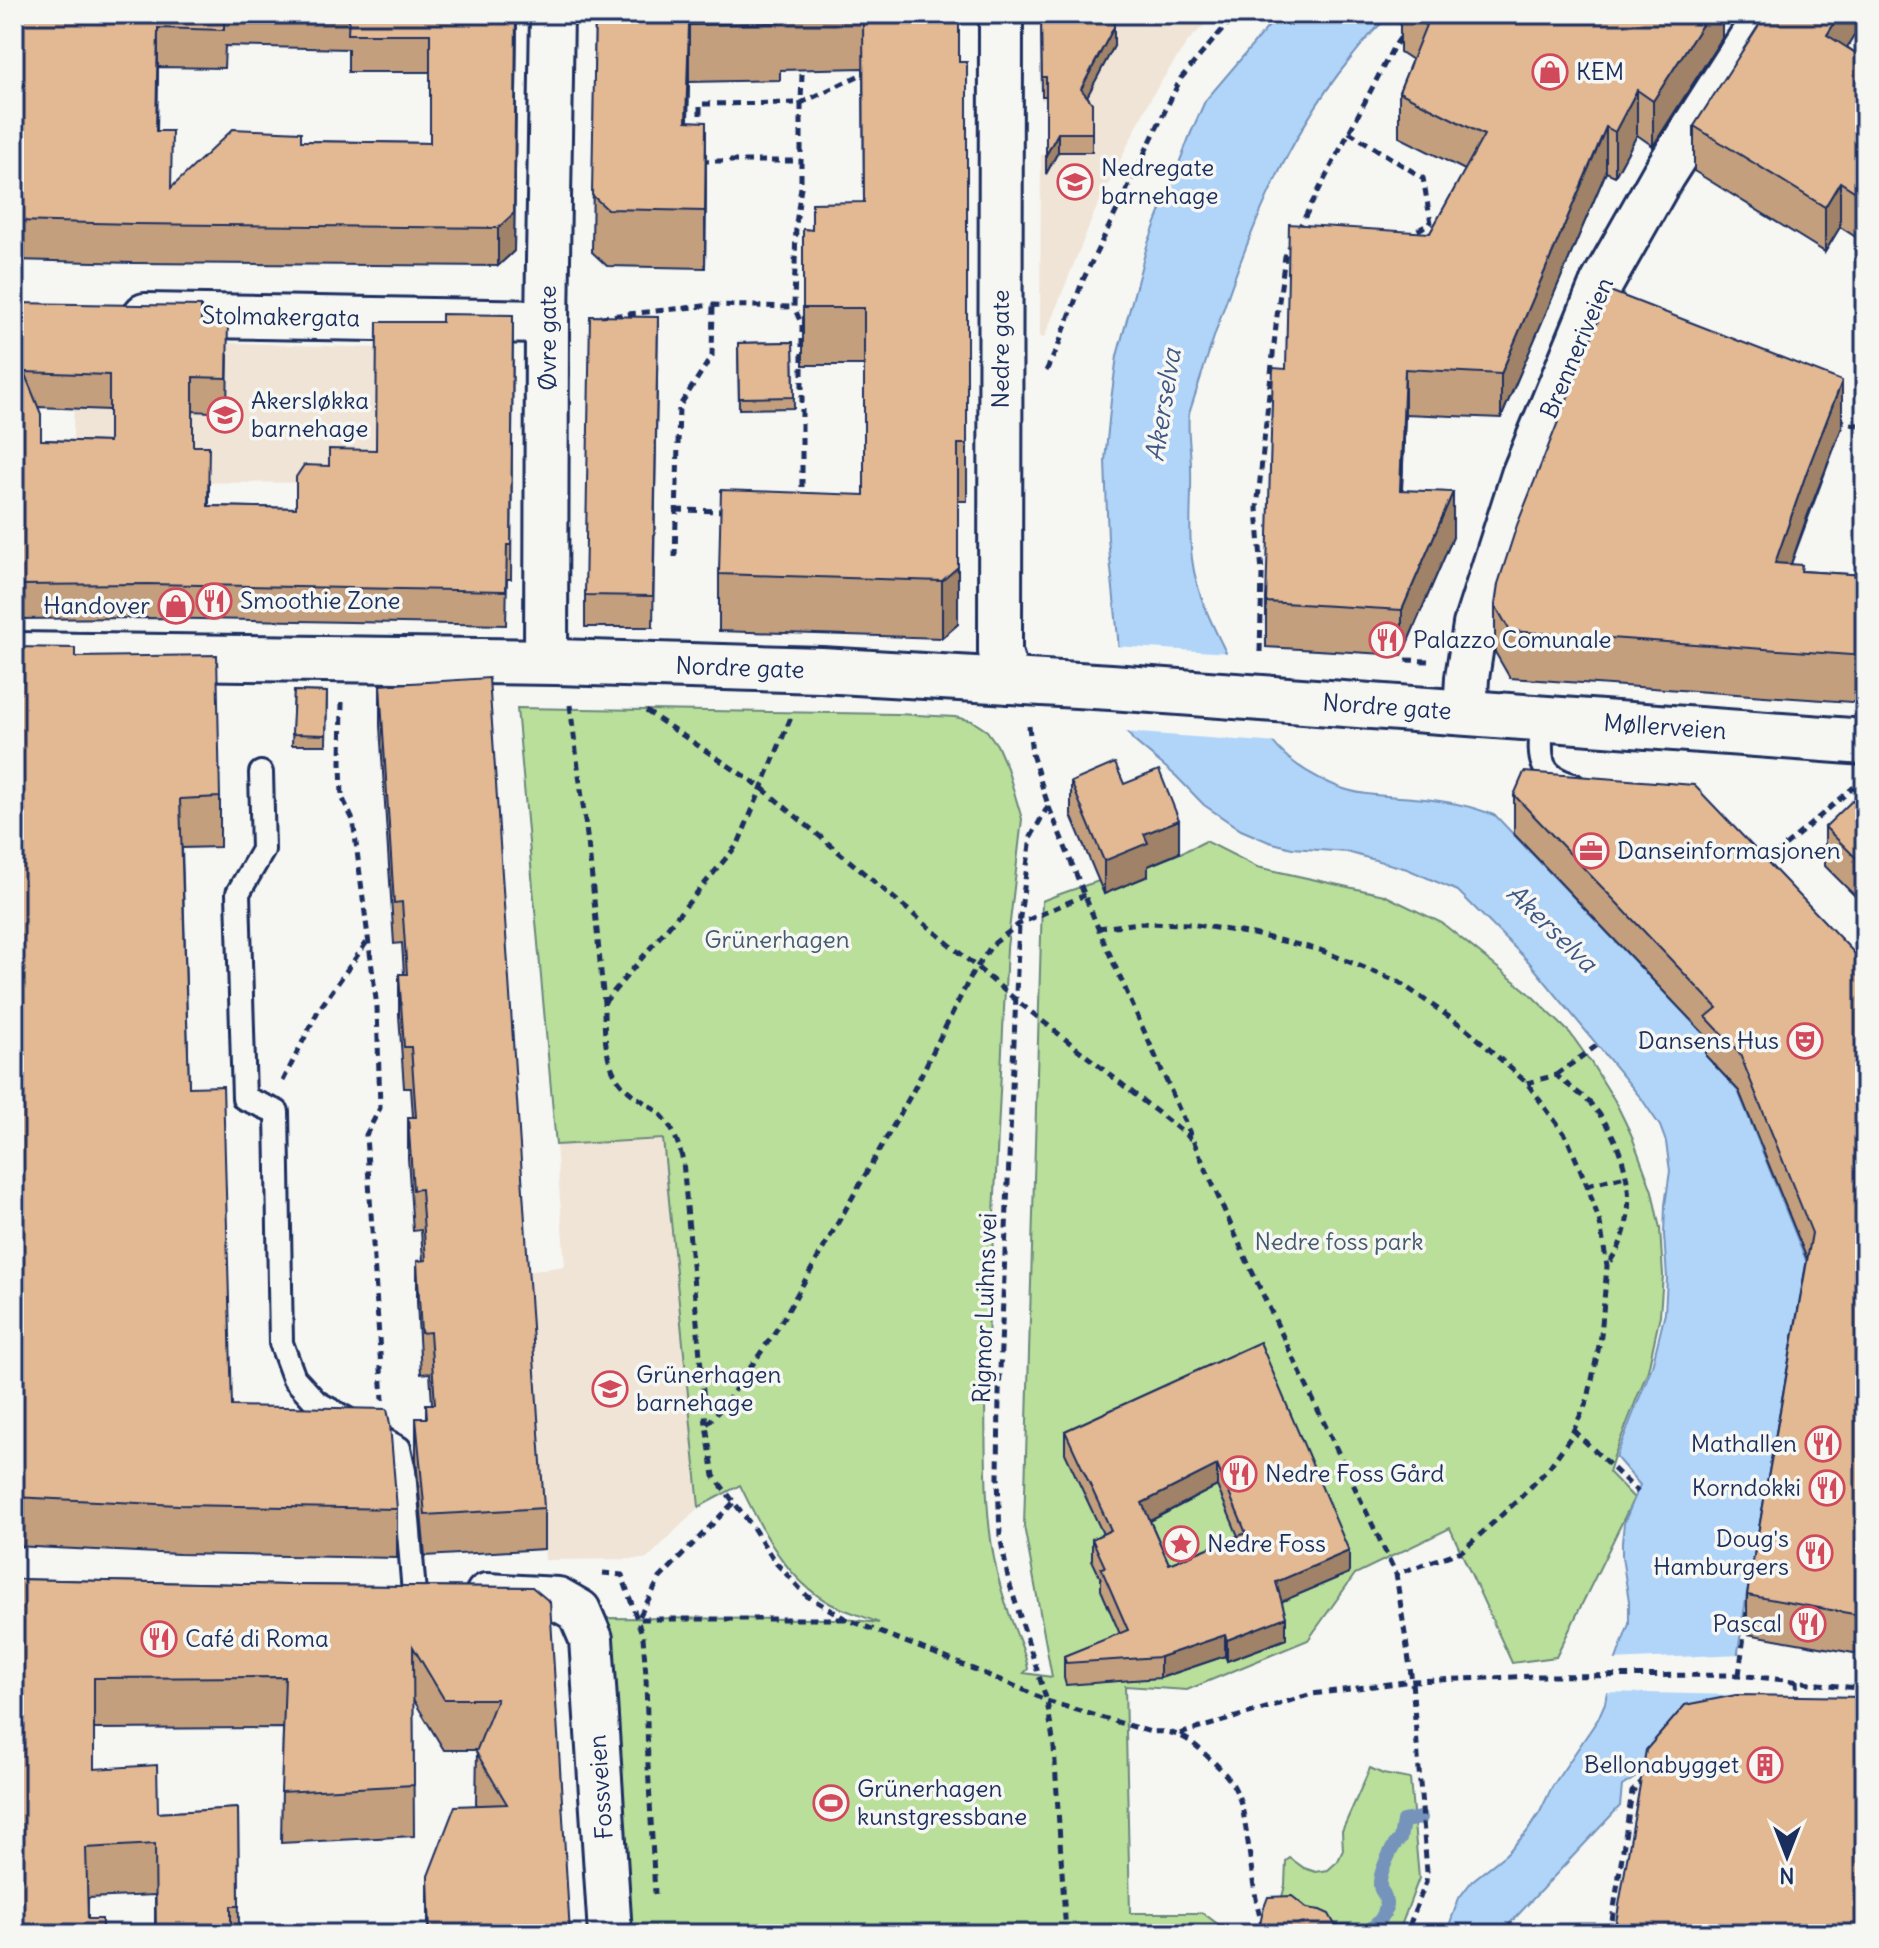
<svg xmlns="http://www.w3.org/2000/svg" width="1879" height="1948" font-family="Delius,sans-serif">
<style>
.built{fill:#f0e4d6}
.green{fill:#b9df9a;stroke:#6a877c;stroke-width:2}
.water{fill:#b0d5f9;stroke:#7493bb;stroke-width:2}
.pier{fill:#f6f6f2}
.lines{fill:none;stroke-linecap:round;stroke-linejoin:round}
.stream{stroke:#7493bb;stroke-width:14}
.lane-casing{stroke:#1b2f5e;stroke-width:28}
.street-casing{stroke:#1b2f5e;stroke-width:48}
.secondary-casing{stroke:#1b2f5e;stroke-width:50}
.path{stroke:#1b2f5e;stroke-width:5;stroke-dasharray:8 6;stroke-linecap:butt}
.lane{stroke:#f6f6f2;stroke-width:22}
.street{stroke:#f6f6f2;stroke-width:42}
.secondary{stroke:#f6f6f2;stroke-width:44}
.wall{fill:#c39f7e;stroke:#1b2f5e;stroke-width:2;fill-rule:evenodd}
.shaded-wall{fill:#9f8267;stroke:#1b2f5e;stroke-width:2}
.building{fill:#e3b993;stroke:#1b2f5e;stroke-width:2;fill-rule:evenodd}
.labels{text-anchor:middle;stroke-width:7;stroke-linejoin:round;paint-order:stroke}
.poi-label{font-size:24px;fill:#1b2f5e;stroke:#f6f6f2;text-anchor:start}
.street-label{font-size:24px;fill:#1b2f5e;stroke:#f6f6f2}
.park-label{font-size:24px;fill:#425b6d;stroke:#f6f6f2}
.water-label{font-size:26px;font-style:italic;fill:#405885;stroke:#f6f6f2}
</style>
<rect width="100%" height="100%" fill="#f6f6f2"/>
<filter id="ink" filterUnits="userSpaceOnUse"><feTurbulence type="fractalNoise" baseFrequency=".0125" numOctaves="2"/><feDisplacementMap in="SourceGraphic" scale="16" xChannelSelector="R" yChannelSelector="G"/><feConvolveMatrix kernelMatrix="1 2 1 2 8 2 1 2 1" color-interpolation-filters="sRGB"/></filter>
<g filter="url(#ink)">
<!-- built -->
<g class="built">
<path d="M1041 14H1216L1188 41 1153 94 1096 209 1044 338 1040 337 1041 155 1049 153 1050 100H1041Z"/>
<path d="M75 337 379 348 375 483 72 482Z"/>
<path d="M663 1139 699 1507 647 1559 545 1560 526 1272 565 1266 556 1145Z"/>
</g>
<!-- green -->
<g class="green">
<path d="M517 708 897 714 955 717 972 721 987 731 997 745 1007 768 1022 819 1007 948 985 1400C986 1456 984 1514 996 1568 1000 1588 1007 1608 1014 1627 1019 1641 1026 1654 1028 1669L1024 1673 1052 1677 1024 1526 1042 901C1096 879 1154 868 1206 841L1257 867 1384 895 1442 923 1529 993 1570 1033 1592 1064 1615 1101 1631 1134 1652 1191 1660 1229 1663 1275 1660 1315 1648 1370 1614 1456 1609 1472 1634 1498 1556 1657 1512 1663 1450 1528 1355 1574 1308 1640 1187 1690 1125 1686 1130 1913H1203L1231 1934H611L590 1618 846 1619 879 1623C863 1616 846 1611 831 1604 785 1579 762 1530 740 1485L699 1507 663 1139 556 1145Z"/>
<path d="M1370 1768 1383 1774 1410 1779 1419 1878 1398 1934H1273L1285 1885 1286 1861 1290 1858 1304 1868 1316 1872 1328 1870 1338 1861 1343 1850 1342 1831Z"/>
</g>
<!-- water -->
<path class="water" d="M1279 14H1393C1376 26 1364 42 1351 58 1269 157 1228 293 1189 414 1187 433 1191 449 1191 468 1192 499 1188 528 1192 559 1197 601 1220 639 1238 677 1248 698 1257 722 1272 741 1288 762 1312 776 1336 786 1359 796 1388 796 1413 798 1441 800 1470 805 1496 816L1716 1047 1706 1056 1738 1091 1811 1273 1746 1599 1728 1719 1622 1786 1620 1806 1500 1934H1446L1459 1898 1472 1881 1506 1854 1526 1833 1540 1812 1552 1787 1598 1719 1605 1703 1610 1675 1629 1624V1601L1622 1557V1542L1624 1523 1640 1485 1616 1457 1652 1366 1665 1313 1667 1278 1664 1235 1665 1205 1670 1171 1666 1142 1660 1126 1641 1098 1529 962 1458 891 1407 869 1347 852 1292 848 1269 842 1241 830 1204 805 1176 776 1133 740 1127 731 1121 706 1118 638 1108 539 1105 461 1111 400 1117 356 1147 246 1190 135 1205 101Z"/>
<!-- pier -->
<g class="pier">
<path d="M1114 646 1231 653 1263 719 1279 743 1124 732 1117 707Z"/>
<path d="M1741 1654 1736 1695 1603 1692 1606 1674 1612 1660Z"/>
</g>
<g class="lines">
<!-- stream -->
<path class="stream" d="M1364 1933C1377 1926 1390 1913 1385 1897 1382 1888 1381 1894 1380 1885 1379 1873 1392 1845 1400 1839L1403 1821 1421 1818"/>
<defs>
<g id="lane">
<path d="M1542 718C1541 752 1533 775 1573 785"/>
<path d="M261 773 263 850 238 893 244 1098 277 1112 281 1343 294 1378 316 1402 399 1448 404 1471 414 1593"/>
</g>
<g id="street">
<path d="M1001 14 1000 652 1009 682"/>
<path d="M145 315 547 322"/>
<path d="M546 662 547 322 552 14"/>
<path d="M1465 713 1467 678 1475 625 1523 475 1602 283 1663 175 1766 14"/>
<path d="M487 1595 558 1599 579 1611 591 1639 610 1934"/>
</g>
<path id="secondary" d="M14 655 556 662 821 670 1111 687 1865 742"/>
</defs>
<!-- lane casing -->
<use href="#lane" class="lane-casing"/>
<!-- street casing -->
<use href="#street" class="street-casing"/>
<!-- secondary casing -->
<use href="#secondary" class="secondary-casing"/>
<!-- path -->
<g class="path">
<path d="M802 74 801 103 858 76"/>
<path d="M700 129V104L801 103V187L796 224 794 307 802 325V497"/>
<path d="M1349 132 1423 178 1431 223 1409 235"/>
<path d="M701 161H801"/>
<path d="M1298 230 1393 48 1403 34"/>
<path d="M600 317 713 305 794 307"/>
<path d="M1046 371 1057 349 1083 280 1181 78 1236 14"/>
<path d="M1837 419 1850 424 1865 426"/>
<path d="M676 510 725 511"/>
<path d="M675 557 679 407 712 356 713 305"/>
<path d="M1260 652 1262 573 1257 509 1277 316 1285 256 1290 246"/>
<path d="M1406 660 1428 661"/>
<path d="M342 702 341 762 342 797 353 820 377 1007 380 1108 366 1135 383 1400"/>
<path d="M570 705 590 859 604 1003C604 1029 604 1060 619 1081 630 1096 645 1101 658 1112 673 1126 678 1142 683 1161L706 1425 714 1476 752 1526 775 1562 807 1596 846 1619 934 1653 1022 1689 1047 1701 1151 1732C1175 1730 1189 1738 1206 1755 1218 1766 1231 1778 1237 1793 1244 1808 1245 1826 1248 1842 1252 1873 1255 1904 1265 1934"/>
<path d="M646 711 762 788 1016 1000 1191 1139"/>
<path d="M1029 726 1032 754 1048 805 1098 928 1247 1261 1396 1574 1412 1681 1427 1872 1426 1882 1406 1934"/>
<path d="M1048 806 1031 837 1019 924 999 1394 998 1478 1000 1536 1009 1582 1047 1701 1054 1747 1066 1934"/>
<path d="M1764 864 1854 787"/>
<path d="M1098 928 1141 923 1190 924 1253 934 1320 950 1399 982 1468 1030 1527 1083 1566 1136 1587 1185 1600 1223 1607 1266 1601 1336 1588 1399 1570 1438 1548 1469 1518 1500 1462 1551 1396 1574"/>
<path d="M604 1003 738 844 792 715"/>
<path d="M1556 1075 1599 1044"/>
<path d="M283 1081 318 1011 369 939"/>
<path d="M1527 1083 1556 1075C1567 1085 1580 1093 1590 1103 1623 1138 1640 1199 1620 1244 1617 1252 1611 1259 1607 1266"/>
<path d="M1587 1185 1626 1176"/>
<path d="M707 1424 726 1403 779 1326 912 1093 972 974 992 945 1019 924 1085 895"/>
<path d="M1573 1430 1638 1492"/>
<path d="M733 1503 660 1578 638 1619H846"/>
<path d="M603 1573 622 1575 643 1637 646 1675 648 1765 655 1894"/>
<path d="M1739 1675 1747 1612"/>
<path d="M1796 1680 1797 1701"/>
<path d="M1180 1734 1312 1694 1412 1681 1538 1676 1739 1675 1865 1689"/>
<path d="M1610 1934 1632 1792 1645 1778"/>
</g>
<!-- lane -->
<use href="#lane" class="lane"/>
<!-- street -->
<use href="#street" class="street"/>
<!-- secondary -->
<use href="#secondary" class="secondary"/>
</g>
<!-- wall -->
<g class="wall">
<path d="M14 14H517L514 251 498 266 134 263 14 260ZM225 46 348 49V72H430V143L301 141 172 187 157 131 158 67 224 68Z"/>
<path d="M595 14H959V62H967V501H958V624L942 638 719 631V574L864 495V365H803V229L812 230 864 202 863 68 780 70V80L689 82 688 121 706 179 705 268 607 266 592 252Z"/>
<path d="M1041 14 1114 46 1087 96 1092 103V152H1058L1046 174V96H1042Z"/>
<path d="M1400 14H1722V38L1653 146 1637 135 1615 176 1606 172 1501 418 1405 414 1402 490 1453 537 1402 655 1266 647V602L1286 369 1430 233 1465 170 1399 137V92L1412 60 1400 52Z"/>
<path d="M1865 14V18L1847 47 1865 59V243L1840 227 1825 252 1694 171V126Z"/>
<path d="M14 303 201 321 228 355 227 413 193 411V446L209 480V506L296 508 329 466 376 450 442 322 513 315 511 579H507L506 625 148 618 14 619ZM38 407 109 410V442L41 440Z"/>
<path d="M658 317 653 627H585V595Z"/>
<path d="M793 342 794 408 739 409 738 343Z"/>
<path d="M1842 427 1791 564 1802 571 1865 575V703L1510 678 1495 652V605Z"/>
<path d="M14 647 75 657 220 797V847L182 848 189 1087 232 1406 397 1509V1558L179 1554 14 1546Z"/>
<path d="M380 685 544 1508V1549L425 1556 416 1459V1418H426V1404H432L430 1373 421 1374 417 1302V1261H423L421 1230 413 1231 408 1158V1117H413L411 1088H404L399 1015V974H404L402 943 394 944 380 726Z"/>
<path d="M294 691 327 692 326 745H292Z"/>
<path d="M1071 782 1124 784 1179 853 1148 866V876L1104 894 1071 815Z"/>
<path d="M1514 795 1865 964V1655L1747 1634V1595L1807 1259 1739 1091 1706 1056V1036L1514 834Z"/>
<path d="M1865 795V900H1859L1825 866V827Z"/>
<path d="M1260 1342 1349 1573 1282 1601 1286 1639 1227 1661 1225 1656 1160 1678 1066 1685 1064 1678V1656L1120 1634 1101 1590V1579L1092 1560V1539L1103 1534 1065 1453V1431ZM1217 1486 1238 1536 1169 1564 1150 1521Z"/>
<path d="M14 1579 287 1585 532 1587 570 1934H428V1876L477 1805 476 1803 477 1750H444L413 1699 414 1836 281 1843 283 1728 94 1729V1769L158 1813 238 1808 239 1934H155V1895L88 1898V1919L14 1934Z"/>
</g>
<!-- shaded-wall -->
<g class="shaded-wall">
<path d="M517 14 514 251 498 266V228Z"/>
<path d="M1709 14H1722V38L1653 146V101Z"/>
<path d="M1840 14H1865V18L1827 80V35Z"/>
<path d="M689 25V82L686 178V121Z"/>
<path d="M1114 27V46L1081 108V89Z"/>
<path d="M158 28V67L156 169V131Z"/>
<path d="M1637 90V135L1615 176V132Z"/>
<path d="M706 122V179L705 268V211Z"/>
<path d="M1606 127V172L1501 418V374Z"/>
<path d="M1058 133V152L1046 174V155Z"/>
<path d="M1840 182V227L1825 252V207Z"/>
<path d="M1405 369V414L1400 534V490Z"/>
<path d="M1842 381V427L1807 517 1775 610V563L1807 471Z"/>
<path d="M958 444V624L942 638V581Z"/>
<path d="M1453 492V537L1402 655V610Z"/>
<path d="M1179 820V853L1148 866V876L1104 894V861L1144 834Z"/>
<path d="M1217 1465V1486L1142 1525V1503Z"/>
<path d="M1349 1551V1573L1276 1604V1582Z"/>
<path d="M1286 1617V1639L1227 1661V1640Z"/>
<path d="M1225 1635V1656L1160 1678V1657Z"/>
</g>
<!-- building -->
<g class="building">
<path d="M14 14H224V30L158 28 156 131H172L171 188 233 129 301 132V141L430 143V34H348L349 14H516L514 213 498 228 134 224 14 221Z"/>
<path d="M595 14H779L780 23 689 25 686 121 706 122 705 211 607 209 592 195Z"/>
<path d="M863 14H959V62H967V444H958V567L942 581 719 574 721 490 864 495V308H803V229L812 230V203L864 202Z"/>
<path d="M1041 14H1114V27L1081 89 1092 103V133H1058L1046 155V77H1042Z"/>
<path d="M1410 14H1709L1653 101 1637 90 1615 132 1606 127 1501 374 1405 369 1400 490 1453 492 1402 610 1266 602 1273 368 1286 369 1289 224 1430 233 1484 135 1399 92 1426 25Z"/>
<path d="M1766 14H1840L1827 35 1865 59V198L1840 182 1825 207 1694 126Z"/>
<path d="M1610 291 1842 381 1807 471 1775 563 1802 565 1801 571 1865 575V656L1510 631 1495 605 1498 584 1517 525Z"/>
<path d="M14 303 201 306V321H228L227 378 193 377V446H209L208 506 296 508V477L304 465 329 466V449L376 450 377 322H442V314L513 315 511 545H507L506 591 148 584 14 585ZM24 372 109 375V442L41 440V414Z"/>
<path d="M590 316 658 317 653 596 585 595Z"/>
<path d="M793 342 794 397 739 398 738 343Z"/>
<path d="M14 647 75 648V657L217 655 220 797 180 799 189 1087 223 1086 232 1406 387 1409 390 1424 397 1509 179 1505 14 1497Z"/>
<path d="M489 678 544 1508 425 1515 416 1418H427L426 1404H435L430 1332 421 1333 417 1261 426 1260 421 1189 413 1190 408 1117H416L411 1047H404L399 974H407L402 902 394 903 380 685Z"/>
<path d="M294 691 327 692 326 735 292 734Z"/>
<path d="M1115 763 1124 784 1159 770 1179 820 1144 834 1148 843 1104 861 1071 782Z"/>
<path d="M1524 772 1694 785 1865 964V1616L1747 1595 1812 1233 1739 1052 1706 1017 1717 1008 1514 795Z"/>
<path d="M1858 795H1865V861H1859L1825 827Z"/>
<path d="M1260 1342 1349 1551 1276 1582 1286 1617 1227 1640 1225 1635 1160 1657 1066 1663 1064 1656 1128 1630 1101 1568 1105 1567 1092 1539 1111 1530 1065 1431ZM1217 1465 1246 1533 1169 1564 1142 1503Z"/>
<path d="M14 1579 287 1585 532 1587 550 1602 570 1934H430L428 1876 455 1806 507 1804 476 1752 497 1699H444L413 1647 414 1785 281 1792 285 1677 94 1678V1769L157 1765 158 1813 238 1808 239 1906H231V1934H156L155 1844 86 1848 88 1919H102V1934H14Z"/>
<path d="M1736 1695 1865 1697V1934H1614L1646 1750 1685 1705Z"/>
<path d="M1292 1896 1307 1908 1320 1910 1329 1914 1335 1925H1349V1934H1258L1263 1910 1268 1897Z"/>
</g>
</g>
<!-- icons -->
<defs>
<symbol id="shop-ring" viewBox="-11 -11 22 22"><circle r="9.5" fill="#f6f6f2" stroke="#d1495b" stroke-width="1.5"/><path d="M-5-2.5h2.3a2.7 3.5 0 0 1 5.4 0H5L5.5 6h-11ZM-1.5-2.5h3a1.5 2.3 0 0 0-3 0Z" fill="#d1495b"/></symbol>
<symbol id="school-ring" viewBox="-11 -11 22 22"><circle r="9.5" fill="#f6f6f2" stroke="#d1495b" stroke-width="1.5"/><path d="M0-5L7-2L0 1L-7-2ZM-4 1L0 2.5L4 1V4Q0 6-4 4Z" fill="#d1495b"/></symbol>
<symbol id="restaurant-ring" viewBox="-11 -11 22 22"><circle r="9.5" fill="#f6f6f2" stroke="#d1495b" stroke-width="1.5"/><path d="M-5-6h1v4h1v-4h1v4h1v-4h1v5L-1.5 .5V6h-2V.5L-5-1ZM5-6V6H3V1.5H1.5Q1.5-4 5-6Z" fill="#d1495b"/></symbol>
<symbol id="office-ring" viewBox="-11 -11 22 22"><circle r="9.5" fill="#f6f6f2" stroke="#d1495b" stroke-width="1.5"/><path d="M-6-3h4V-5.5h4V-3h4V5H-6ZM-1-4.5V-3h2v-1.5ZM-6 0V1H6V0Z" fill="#d1495b"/></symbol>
<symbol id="theatre-ring" viewBox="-11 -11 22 22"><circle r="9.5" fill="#f6f6f2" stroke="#d1495b" stroke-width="1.5"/><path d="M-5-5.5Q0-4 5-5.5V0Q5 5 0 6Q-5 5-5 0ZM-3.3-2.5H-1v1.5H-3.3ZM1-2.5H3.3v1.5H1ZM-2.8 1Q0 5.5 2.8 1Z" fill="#d1495b"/></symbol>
<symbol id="sight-ring" viewBox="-11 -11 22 22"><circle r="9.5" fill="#f6f6f2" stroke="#d1495b" stroke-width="1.5"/><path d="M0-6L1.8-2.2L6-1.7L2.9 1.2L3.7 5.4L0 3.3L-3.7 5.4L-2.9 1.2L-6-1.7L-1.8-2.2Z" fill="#d1495b"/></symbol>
<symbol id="building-ring" viewBox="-11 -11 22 22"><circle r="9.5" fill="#f6f6f2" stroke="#d1495b" stroke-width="1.5"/><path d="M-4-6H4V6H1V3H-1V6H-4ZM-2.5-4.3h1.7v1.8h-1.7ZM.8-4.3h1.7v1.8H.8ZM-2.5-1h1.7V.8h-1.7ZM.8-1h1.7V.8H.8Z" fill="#d1495b"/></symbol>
<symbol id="stadium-ring" viewBox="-11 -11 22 22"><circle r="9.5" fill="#f6f6f2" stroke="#d1495b" stroke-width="1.5"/><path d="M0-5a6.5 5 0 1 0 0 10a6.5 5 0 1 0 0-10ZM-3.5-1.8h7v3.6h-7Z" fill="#d1495b"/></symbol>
</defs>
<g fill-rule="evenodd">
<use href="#shop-ring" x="1530" y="52" width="40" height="40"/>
<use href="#school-ring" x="1055" y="162" width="40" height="40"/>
<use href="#school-ring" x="205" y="395" width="40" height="40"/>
<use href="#restaurant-ring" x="194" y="581" width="40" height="40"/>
<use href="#shop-ring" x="156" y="586" width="40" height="40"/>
<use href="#restaurant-ring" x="1367" y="620" width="40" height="40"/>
<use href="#office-ring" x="1571" y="831" width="40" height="40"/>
<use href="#theatre-ring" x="1785" y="1021" width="40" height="40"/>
<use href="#school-ring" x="590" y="1369" width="40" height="40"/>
<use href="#restaurant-ring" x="1803" y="1424" width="40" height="40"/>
<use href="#restaurant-ring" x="1219" y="1454" width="40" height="40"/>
<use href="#restaurant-ring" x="1807" y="1468" width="40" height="40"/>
<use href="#sight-ring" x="1161" y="1524" width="40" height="40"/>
<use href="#restaurant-ring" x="1795" y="1533" width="40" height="40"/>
<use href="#restaurant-ring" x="1788" y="1604" width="40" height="40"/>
<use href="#restaurant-ring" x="139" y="1619" width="40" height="40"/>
<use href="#building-ring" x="1745" y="1745" width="40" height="40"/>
<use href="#stadium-ring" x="811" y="1783" width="40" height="40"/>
</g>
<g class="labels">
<!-- poi labels -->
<g class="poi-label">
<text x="1576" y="80">KEM</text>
<text x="1101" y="176">Nedregate<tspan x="1101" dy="28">barnehage</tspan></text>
<text x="251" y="409">Akersløkka<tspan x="251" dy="28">barnehage</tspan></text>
<text x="240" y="609">Smoothie Zone</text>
<text x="150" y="614" text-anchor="end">Handover</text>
<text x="1413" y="648">Palazzo Comunale</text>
<text x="1617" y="859">Danseinformasjonen</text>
<text x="1779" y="1049" text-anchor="end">Dansens Hus</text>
<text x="636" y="1383">Grünerhagen<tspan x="636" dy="28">barnehage</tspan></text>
<text x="1797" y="1452" text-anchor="end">Mathallen</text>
<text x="1265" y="1482">Nedre Foss Gård</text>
<text x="1801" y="1496" text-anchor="end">Korndokki</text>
<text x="1789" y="1547" text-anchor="end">Doug's<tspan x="1789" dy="28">Hamburgers</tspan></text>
<text x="1207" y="1552">Nedre Foss</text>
<text x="1782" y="1632" text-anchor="end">Pascal</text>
<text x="185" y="1647">Café di Roma</text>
<text x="1739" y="1773" text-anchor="end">Bellonabygget</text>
<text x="857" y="1797">Grünerhagen<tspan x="857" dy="28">kunstgressbane</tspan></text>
</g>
<!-- street labels -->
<g class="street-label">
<text transform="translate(281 317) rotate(1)" y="8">Stolmakergata</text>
<text transform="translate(548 338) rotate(-90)" y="8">Øvre gate</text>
<text transform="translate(1577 348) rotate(-67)" y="8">Brenneriveien</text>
<text transform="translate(1001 349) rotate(-90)" y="8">Nedre gate</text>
<text transform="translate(740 668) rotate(2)" y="8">Nordre gate</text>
<text transform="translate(1387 707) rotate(4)" y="8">Nordre gate</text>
<text transform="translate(1665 727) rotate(4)" y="8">Møllerveien</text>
<text transform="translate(985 1308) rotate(-88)" y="8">Rigmor Luihns vei</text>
<text transform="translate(601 1787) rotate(-94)" y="8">Fossveien</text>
</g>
<!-- park labels -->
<g class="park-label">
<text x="777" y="948">Grünerhagen</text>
<text x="1339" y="1250">Nedre foss park</text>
</g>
<!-- water labels -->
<g class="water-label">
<text transform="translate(1163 405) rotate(-81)" y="9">Akerselva</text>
<text transform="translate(1552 928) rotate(44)" y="9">Akerselva</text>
</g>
</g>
<!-- margin -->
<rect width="1879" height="1948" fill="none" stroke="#f6f6f2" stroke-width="48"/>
<rect x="24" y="24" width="1831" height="1900" fill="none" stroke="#1b2f5e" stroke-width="3" filter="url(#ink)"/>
<!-- north arrow -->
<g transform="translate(1787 1856) rotate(180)" stroke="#f6f6f2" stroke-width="6" paint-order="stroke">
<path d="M0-6L14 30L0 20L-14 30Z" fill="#1b2f5e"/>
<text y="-12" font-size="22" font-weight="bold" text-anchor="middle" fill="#1b2f5e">N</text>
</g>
</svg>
